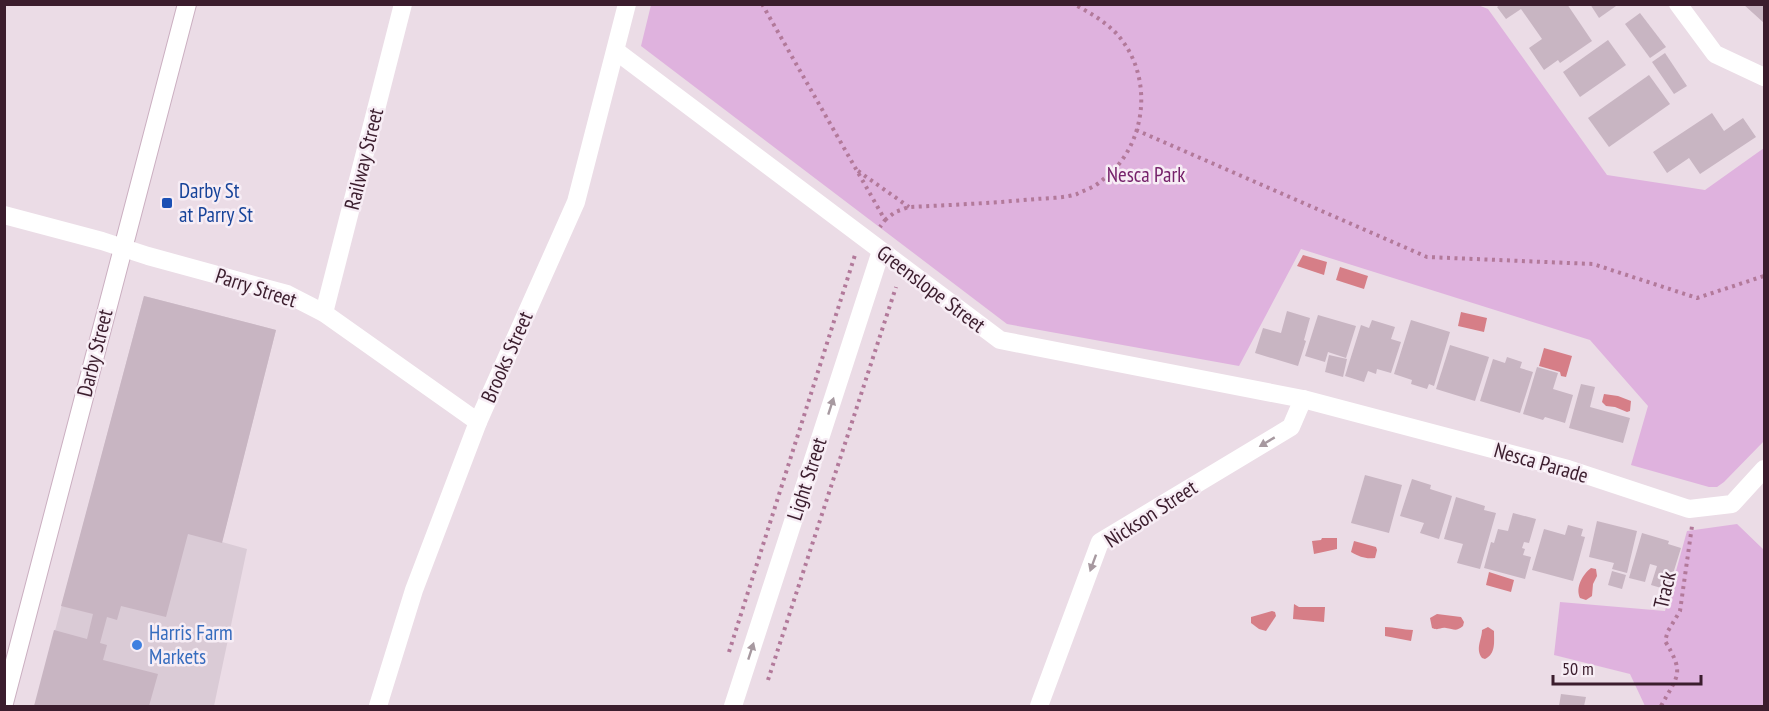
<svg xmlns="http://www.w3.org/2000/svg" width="1769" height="711" font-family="'PT Sans Narrow',sans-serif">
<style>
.built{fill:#dacbd6}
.green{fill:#dfb2de}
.water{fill:#d67e87}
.building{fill:#c8b5c2}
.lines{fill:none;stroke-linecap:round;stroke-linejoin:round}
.secondary-casing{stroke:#cbafc1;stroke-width:20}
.path{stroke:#b2799a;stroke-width:4;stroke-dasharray:3 4.5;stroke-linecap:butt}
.street{stroke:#fff;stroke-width:18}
.secondary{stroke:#fff;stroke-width:18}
.oneway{fill:#a799a0}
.transit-dot{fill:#1a4fb4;stroke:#f7edf5;stroke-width:2}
.shop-dot{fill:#3f7fe0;stroke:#f7edf5;stroke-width:2}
.labels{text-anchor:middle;stroke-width:5;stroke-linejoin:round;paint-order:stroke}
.street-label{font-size:21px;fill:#3b1d2d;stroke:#f7edf5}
.park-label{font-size:21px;fill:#76236b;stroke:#f7edf5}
.transit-label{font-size:21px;fill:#164399;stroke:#f7edf5;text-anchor:start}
.shop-label{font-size:21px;fill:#366cbe;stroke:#f7edf5;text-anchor:start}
</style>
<rect width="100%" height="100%" fill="#ebdce6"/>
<!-- built -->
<path class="built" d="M144 296 276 330 222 542 247 549 214 706H35Z"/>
<!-- green -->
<g class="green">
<path d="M651 5H1478L1488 9 1607 175 1705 190 1764 148V441L1724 482 1717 487H1709L1631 465 1648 406 1590 340 1301 249 1239 366 1007 324 641 46Z"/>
<path d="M1737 524 1764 550V706H1645L1630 674 1554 655 1560 602 1665 611 1687 531Z"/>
</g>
<!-- water -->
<g class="water">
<path d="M1303 255 1327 262 1324 275 1297 266Z"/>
<path d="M1340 267 1368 276 1364 289 1336 280Z"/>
<path d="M1461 312 1487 318 1484 332 1458 326Z"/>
<path d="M1544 348 1572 356 1566 377 1561 376 1560 372 1539 366Z"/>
<path d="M1604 394 1618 396 1631 401 1630 411 1627 412 1615 407 1606 406 1602 402Z"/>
<path d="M1322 538H1337V549L1314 554 1312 541 1321 540Z"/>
<path d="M1354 541 1376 547 1377 550 1375 558C1365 559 1360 557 1351 552Z"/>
<path d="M1591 568 1596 569 1597 576 1593 584 1592 596 1586 600 1580 598C1575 587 1583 574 1591 568Z"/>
<path d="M1489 572 1514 580 1511 592 1486 585Z"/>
<path d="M1294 604 1299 607H1325L1324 622 1293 619Z"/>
<path d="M1272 611 1275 612 1276 616 1266 631 1259 629 1251 623V617Z"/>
<path d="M1437 614 1461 617 1464 622 1463 626C1456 632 1454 629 1446 628 1440 627 1439 631 1432 628L1430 618Z"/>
<path d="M1385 627C1395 627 1403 630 1413 630L1411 641 1385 636Z"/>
<path d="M1488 627 1494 631C1494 642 1496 654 1485 659L1482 658C1475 649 1482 639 1482 630Z"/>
</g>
<!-- building -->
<g class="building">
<path d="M1501 4H1567L1592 41 1560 63 1558 60 1544 70 1529 48 1542 39 1521 9 1506 19 1497 7Z"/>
<path d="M1590 4H1615L1616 6 1599 18Z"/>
<path d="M1743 4H1764V23Z"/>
<path d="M1640 13 1666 47 1650 58 1625 24Z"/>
<path d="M1608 40 1626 65 1580 97 1563 72Z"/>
<path d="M1665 53 1687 86 1674 94 1652 62Z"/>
<path d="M1649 75 1670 104 1609 147 1588 118Z"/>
<path d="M1712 113 1724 131 1743 118 1756 137 1700 174 1689 158 1667 173 1653 152Z"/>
<path d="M144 296 276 330 222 543 188 534 166 617 121 606 117 620 107 617 100 643 107 645 103 660 158 674 149 706H34L54 630 87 639 93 614 61 606Z"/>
<path d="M1287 311 1310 318 1304 340 1306 341 1298 366 1255 353 1263 328 1281 333Z"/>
<path d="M1318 315 1356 326 1346 358 1328 352 1325 362 1305 356Z"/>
<path d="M1372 320 1395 327 1391 339 1401 342 1391 373 1377 369 1376 374 1368 371 1364 382 1345 376 1361 325 1369 328Z"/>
<path d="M1411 320 1450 332 1434 386 1429 384 1427 389 1411 384 1412 380 1394 374Z"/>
<path d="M1450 345 1489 357 1475 401 1436 389Z"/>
<path d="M1329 355 1347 359 1343 377 1325 372Z"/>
<path d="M1507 357 1522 362 1520 368 1533 372 1520 413 1480 401 1493 359 1505 363Z"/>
<path d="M1537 367 1558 373 1553 389 1573 395 1565 423 1545 417 1543 420 1523 414Z"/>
<path d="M1581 384 1595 387 1590 407 1630 418 1623 443 1569 428Z"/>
<path d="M1365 475 1402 485 1389 533 1351 523Z"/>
<path d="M1412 479 1431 485 1430 489 1452 496 1439 539 1420 533 1424 523 1400 516Z"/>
<path d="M1456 497 1485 506 1484 510 1496 513 1480 569 1457 563 1463 544 1444 539Z"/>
<path d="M1513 513 1536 519 1529 543 1524 542 1522 548 1525 549 1523 555 1531 557 1525 579 1484 568 1491 542 1494 543 1498 529 1508 531Z"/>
<path d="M1597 521 1637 531 1627 573 1612 569 1614 563 1589 557Z"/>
<path d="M1568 525 1583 529 1581 536 1585 537 1573 581 1532 570 1544 529 1565 535Z"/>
<path d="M1642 533 1669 541 1668 544 1681 548 1668 590 1651 585 1657 566 1650 564 1645 582 1629 578Z"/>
<path d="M1612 571 1626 575 1622 589 1608 585Z"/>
<path d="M1561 694 1586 697 1584 706H1559Z"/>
</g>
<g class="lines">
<defs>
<path id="secondary" d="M4 703 187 4"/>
</defs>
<!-- secondary casing -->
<use href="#secondary" class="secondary-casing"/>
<!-- path -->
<g class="path">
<path d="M762 4 885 220 880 227"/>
<path d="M1136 130 1427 257 1593 264 1697 298 1764 276"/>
<path d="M858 171 909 207"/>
<path d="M885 220 895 212 909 207C951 205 994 203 1036 199 1049 198 1065 198 1077 194 1085 190 1095 187 1101 181 1144 150 1154 86 1124 43 1112 25 1092 14 1074 4"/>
<path d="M729 652 855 255"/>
<path d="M768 680 896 287"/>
<path d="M1661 706C1678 675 1685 674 1665 641L1668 631 1680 611 1692 526"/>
</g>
<!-- street -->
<g class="street">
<path d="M1678 4 1715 54 1764 77"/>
<path d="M616 51 1000 340 1303 399 1568 469 1689 509 1732 504 1764 469"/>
<path d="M4 215 102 241 148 256 287 294 324 313 478 422"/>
<path d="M324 313 403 4"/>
<path d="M378 706 414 590 478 422 576 202 627 4"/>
<path d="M733 706 881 251"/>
<path d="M1039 706 1100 542 1291 427 1303 399"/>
</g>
<!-- secondary -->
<use href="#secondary" class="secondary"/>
</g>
<!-- one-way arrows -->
<defs><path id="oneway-solid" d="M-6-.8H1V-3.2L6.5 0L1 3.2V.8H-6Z" transform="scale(1.5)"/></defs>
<g class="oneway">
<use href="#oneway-solid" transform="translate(831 406) rotate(-72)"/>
<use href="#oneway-solid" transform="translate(1267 442) rotate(149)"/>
<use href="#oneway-solid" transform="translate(1093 563) rotate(110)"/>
<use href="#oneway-solid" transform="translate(751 651) rotate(-72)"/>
</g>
<!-- markers -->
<rect class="transit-dot" x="161" y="197" width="12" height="12" rx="3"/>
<circle class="shop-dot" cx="137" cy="645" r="6"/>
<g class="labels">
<!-- street labels -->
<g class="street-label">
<text transform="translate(364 159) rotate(-76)" y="7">Railway Street</text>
<text transform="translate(256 288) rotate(18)" y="7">Parry Street</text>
<text transform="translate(931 289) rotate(37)" y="7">Greenslope Street</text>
<text transform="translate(95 353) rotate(-76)" y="7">Darby Street</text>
<text transform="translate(507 357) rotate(-66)" y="7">Brooks Street</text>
<text transform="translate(1541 463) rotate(16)" y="7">Nesca Parade</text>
<text transform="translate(807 479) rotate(-72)" y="7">Light Street</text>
<text transform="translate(1151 514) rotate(-33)" y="7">Nickson Street</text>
<text transform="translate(1665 590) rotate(-77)" y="7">Track</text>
</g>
<!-- park labels -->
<g class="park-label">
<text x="1146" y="182">Nesca Park</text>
</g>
<!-- transit labels -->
<g class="transit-label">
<text x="179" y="198">Darby St<tspan x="179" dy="24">at Parry St</tspan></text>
</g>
<!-- shop labels -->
<g class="shop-label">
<text x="149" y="640">Harris Farm<tspan x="149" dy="24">Markets</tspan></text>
</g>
</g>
<!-- border -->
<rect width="1769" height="711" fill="none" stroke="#3b1d2d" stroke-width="12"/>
<!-- scale -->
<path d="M1553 675v9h148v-9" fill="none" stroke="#3b1d2d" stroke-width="3"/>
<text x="1562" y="675" font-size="18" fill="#3b1d2d" stroke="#f7edf5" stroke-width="4.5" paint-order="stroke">50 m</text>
</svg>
